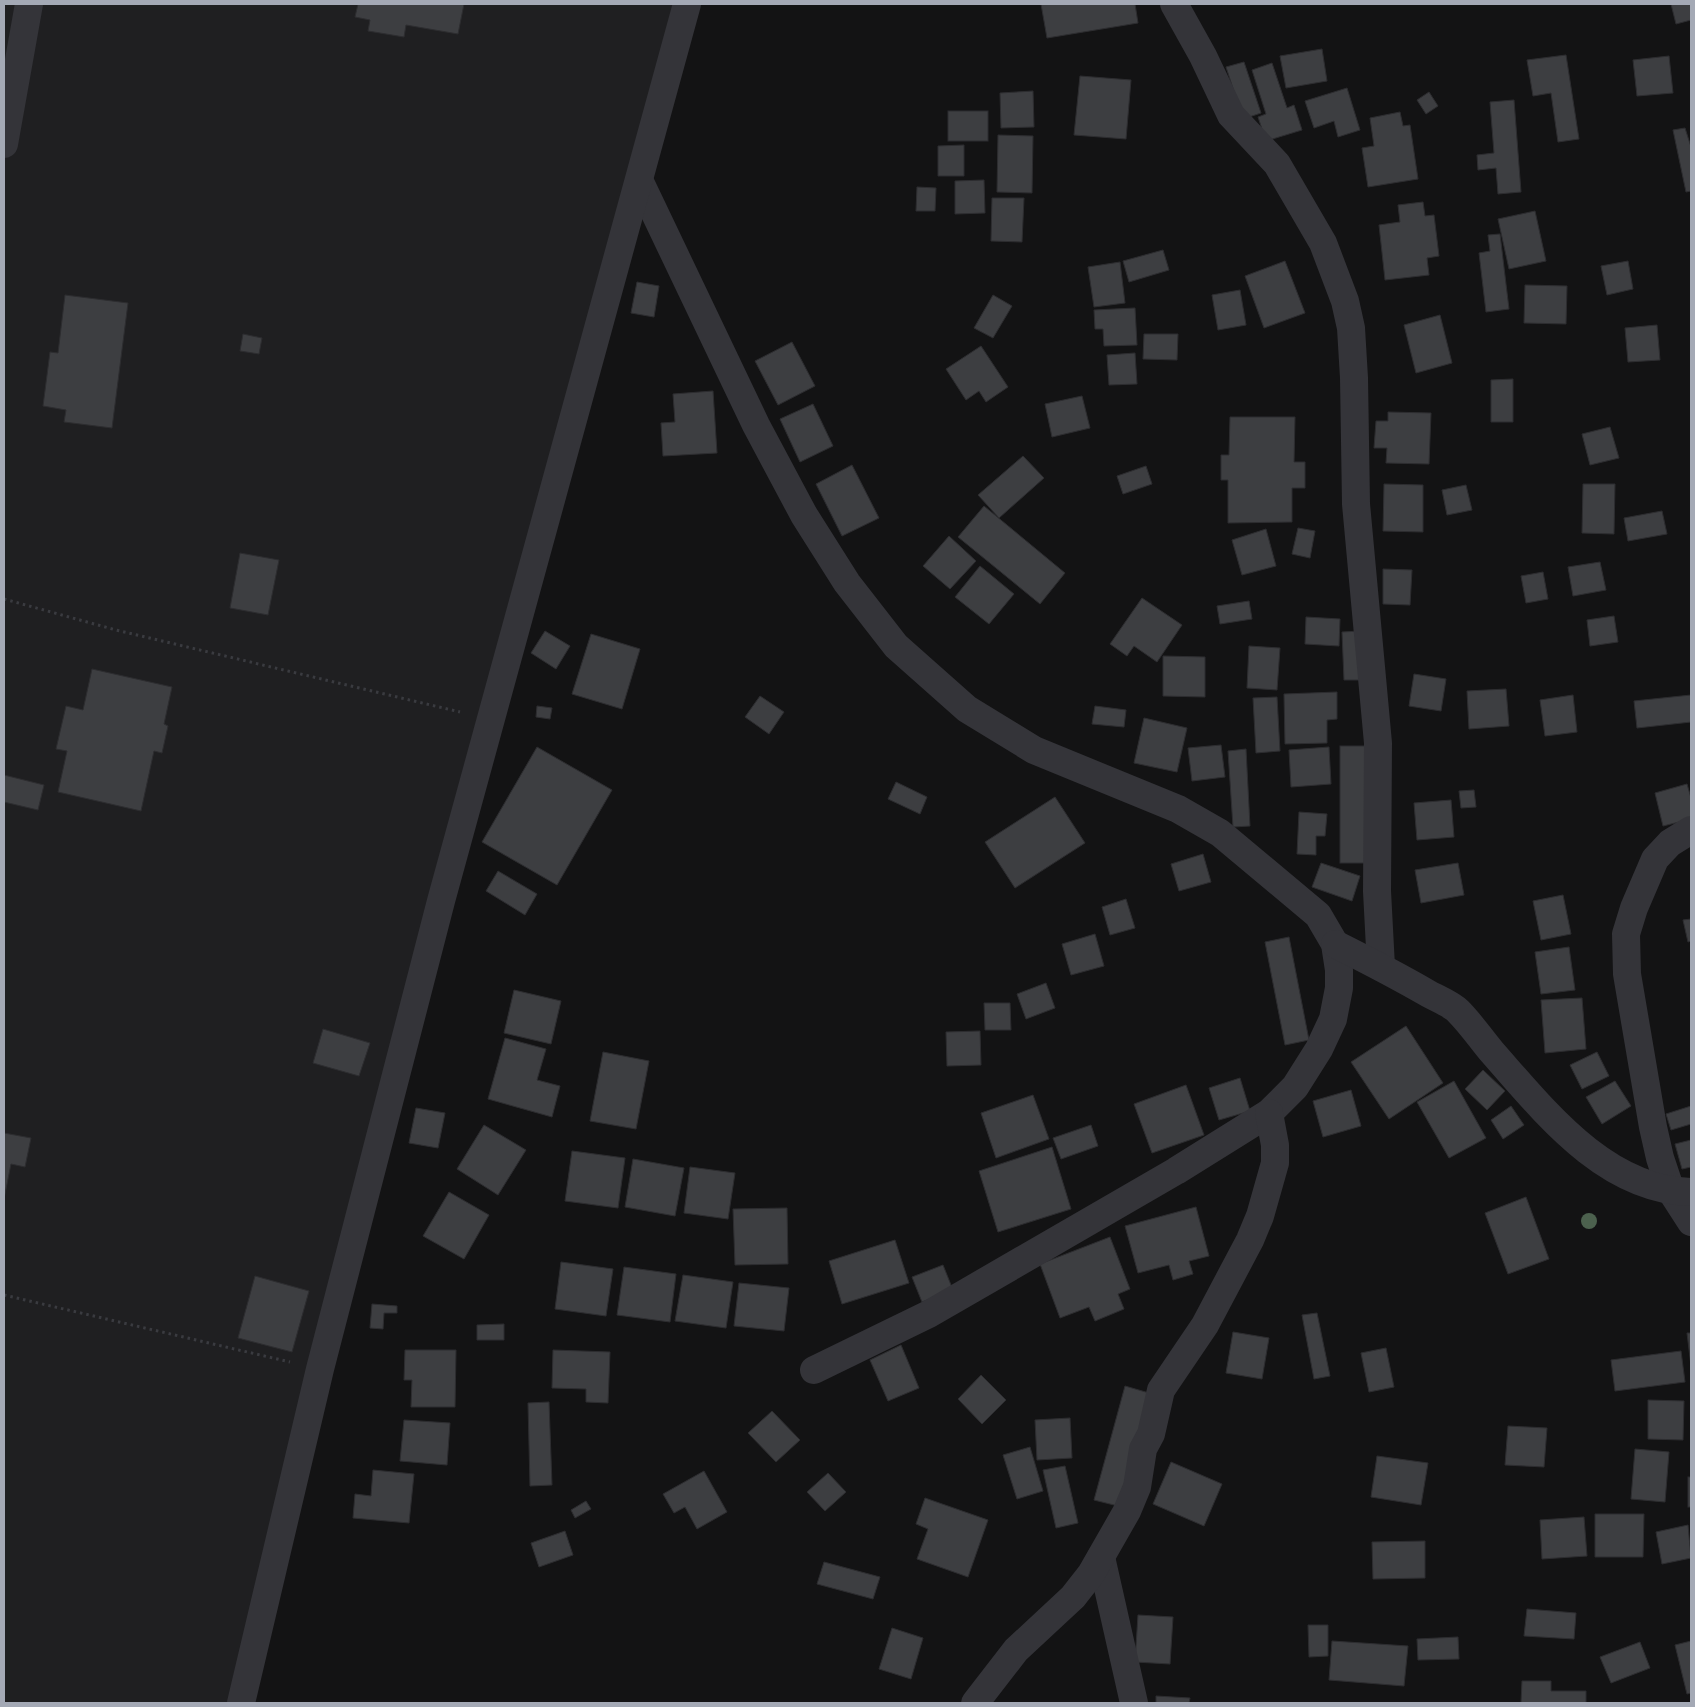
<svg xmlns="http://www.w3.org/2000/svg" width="1695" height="1707" font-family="'Public Sans',sans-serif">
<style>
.built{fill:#1f1f21}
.building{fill:#3d3e41;stroke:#2d2d30}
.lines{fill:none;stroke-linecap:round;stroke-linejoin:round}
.path{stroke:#3a3b40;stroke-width:3;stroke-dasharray:2.5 4;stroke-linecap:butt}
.minor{stroke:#343439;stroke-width:28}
.tree{fill:#4c614e}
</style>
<rect width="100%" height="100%" fill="#131314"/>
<!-- built -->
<path class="built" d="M4 4H680L247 1703H4Z"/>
<!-- building -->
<g class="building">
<path d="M358 4H464L458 34 406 25 404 37 368 31 370 20 355 17Z"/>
<path d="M1041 4H1135L1138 23 1047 38Z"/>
<path d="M1671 4H1691V20L1676 24Z"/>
<path d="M1322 49 1327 81 1286 88 1280 56Z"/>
<path d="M1566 55 1579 139 1558 142 1551 93 1533 96 1527 60Z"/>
<path d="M1669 56 1673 93 1637 96 1633 60Z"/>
<path d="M1244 62 1261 113 1243 119 1226 67Z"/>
<path d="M1272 63 1287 108 1294 105 1302 130 1266 141 1258 117 1266 114 1252 70Z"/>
<path d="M1080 76 1131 80 1126 139 1074 135Z"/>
<path d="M1347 88 1360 130 1338 137 1334 121 1314 128 1305 101Z"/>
<path d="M1033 91 1034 127 1001 128 1000 93Z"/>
<path d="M1429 92 1438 106 1426 114 1417 100Z"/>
<path d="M1514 100 1521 192 1498 194 1496 168 1478 170 1477 155 1494 153 1490 102Z"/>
<rect x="948" y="111" width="40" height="30"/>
<path d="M1400 112 1403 126 1410 125 1418 179 1368 187 1362 148 1374 146 1370 118Z"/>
<path d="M1685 128 1691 147V191L1686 192 1673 130Z"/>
<path d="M998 135 1033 136 1032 193 997 192Z"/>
<path d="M964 145V176H938V146Z"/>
<path d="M984 180 985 213 955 214V181Z"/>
<path d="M917 187 936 188 935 211H916Z"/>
<path d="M992 198H1024L1022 242 991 241Z"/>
<path d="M1423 202 1425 216 1434 215 1439 256 1427 258 1429 275 1385 280 1379 225 1400 222 1398 205Z"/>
<path d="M1535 211 1546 261 1509 269 1498 219Z"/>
<path d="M1500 234 1509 309 1486 312 1479 253 1490 251 1488 235Z"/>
<path d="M1163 250 1169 270 1129 282 1123 261Z"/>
<path d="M1285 261 1305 313 1264 328 1245 276Z"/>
<path d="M1628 261 1633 289 1607 295 1601 266Z"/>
<path d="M1120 262 1125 303 1094 307 1088 267Z"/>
<path d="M637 282 659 286 654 317 631 313Z"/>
<path d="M1525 285 1567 286 1566 324 1524 323Z"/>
<path d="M1240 290 1246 325 1218 330 1212 295Z"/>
<path d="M65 295 128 303 112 428 64 422 66 410 43 406 50 352 58 353Z"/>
<path d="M993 295 1012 306 993 338 974 328Z"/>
<path d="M1135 308 1137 345 1104 346 1103 329H1095L1094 310Z"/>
<path d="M1440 315 1452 363 1416 373 1404 325Z"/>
<path d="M1657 325 1660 360 1628 362 1625 328Z"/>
<path d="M243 334 262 338 259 354 240 351Z"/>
<path d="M1144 334H1178L1177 360 1143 359Z"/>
<path d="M792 342 815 386 778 405 755 361Z"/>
<path d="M981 346 1008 387 986 402 979 391 966 400 946 369Z"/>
<path d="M1135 353 1137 384 1109 385 1107 355Z"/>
<path d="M1513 379V422H1491V380Z"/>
<path d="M713 391 717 453 663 456 661 423 675 422 673 394Z"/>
<path d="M1082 396 1090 428 1052 437 1045 404Z"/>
<path d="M813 404 833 446 800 462 780 419Z"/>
<path d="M1388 412 1431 413 1429 464 1386 463 1387 448H1374L1376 421H1388Z"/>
<path d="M1230 417H1295L1294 462H1305V488H1292V522L1228 523V480H1221V455H1229Z"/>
<path d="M1610 427 1619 458 1590 465 1582 434Z"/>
<path d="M1023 456 1044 478 999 518 978 495Z"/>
<path d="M852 465 879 518 842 536 816 484Z"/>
<path d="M1146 466 1152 484 1123 494 1117 476Z"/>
<path d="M1384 484 1423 485V532L1383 531Z"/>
<path d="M1583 484H1615L1614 534 1582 533Z"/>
<path d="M1466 485 1472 510 1447 515 1442 490Z"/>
<path d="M984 506 1065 573 1040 604 958 537Z"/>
<path d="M1662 511 1667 534 1628 541 1624 518Z"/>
<path d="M1298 528 1315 531 1310 558 1292 554Z"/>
<path d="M1266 529 1276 566 1242 575 1232 540Z"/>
<path d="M949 536 976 561 950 589 923 566Z"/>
<path d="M240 553 279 560 268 615 230 608Z"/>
<path d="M1600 562 1606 590 1573 596 1568 567Z"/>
<path d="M980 566 1014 594 989 624 955 597Z"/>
<path d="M1383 569 1412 570 1410 605 1383 604Z"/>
<path d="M1543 572 1548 599 1526 603 1521 576Z"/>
<path d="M1142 598 1182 625 1157 662 1134 646 1127 656 1110 644Z"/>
<path d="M1249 601 1252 619 1220 624 1217 606Z"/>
<path d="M1614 616 1618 642 1590 646 1587 620Z"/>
<path d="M1306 617 1340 619 1339 646 1305 644Z"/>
<path d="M545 631 570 646 556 669 531 653Z"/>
<path d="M1361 631 1362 680H1344L1342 632Z"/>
<path d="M591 634 640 649 622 709 572 694Z"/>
<path d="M1249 646 1280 648 1277 690 1247 688Z"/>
<path d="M1163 656 1205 657V697L1163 696Z"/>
<path d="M92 669 172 687 164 724 168 726 162 753 154 751 141 811 58 792 67 751 56 749 66 706 83 710Z"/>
<path d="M1414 674 1446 679 1441 711 1409 706Z"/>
<path d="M1506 689 1509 726 1469 729 1467 691Z"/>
<path d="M1337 692V719L1327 720V743L1285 744 1284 694Z"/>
<path d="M1573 695 1577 732 1545 736 1540 700Z"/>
<path d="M1691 695V722L1637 728 1634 701Z"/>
<path d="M760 696 784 712 769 734 745 717Z"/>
<path d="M1277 697 1280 751 1256 753 1253 698Z"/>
<path d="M537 706 552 708 550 719 536 717Z"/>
<path d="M1095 706 1126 710 1124 727 1092 724Z"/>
<path d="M1144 718 1187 728 1177 772 1134 763Z"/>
<path d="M1221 745 1225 777 1192 781 1188 748Z"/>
<rect x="1340" y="746" width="26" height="117"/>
<path d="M537 747 612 790 557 885 482 842Z"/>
<path d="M1329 747 1331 784 1291 787 1289 750Z"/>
<path d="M1246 749 1250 826 1233 827 1228 751Z"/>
<path d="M4 775 44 785 38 810 4 802Z"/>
<path d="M896 782 927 797 920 814 888 799Z"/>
<path d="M1687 784 1691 798V819L1663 826 1655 793Z"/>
<path d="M1474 790 1476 807 1461 808 1459 791Z"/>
<path d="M1055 797 1085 843 1015 888 985 842Z"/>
<path d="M1451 800 1454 837 1417 840 1414 803Z"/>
<path d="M1299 812 1327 814 1325 836H1316V855L1297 854Z"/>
<path d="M1203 854 1211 882 1179 891 1171 864Z"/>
<path d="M1321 863 1360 876 1352 901 1312 887Z"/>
<path d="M1458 863 1464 895 1421 903 1415 870Z"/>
<path d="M498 871 537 894 525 915 486 891Z"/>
<path d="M1563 895 1571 934 1541 940 1533 901Z"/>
<path d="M1126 899 1135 928 1110 935 1102 907Z"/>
<path d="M1691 919V941L1688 942 1683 920Z"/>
<path d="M1095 934 1104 966 1071 975 1062 944Z"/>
<path d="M1289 937 1309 1040 1285 1045 1265 942Z"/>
<path d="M1569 947 1575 990 1541 994 1535 952Z"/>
<path d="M1046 983 1055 1008 1026 1019 1017 994Z"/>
<path d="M514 990 561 1001 551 1044 504 1033Z"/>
<path d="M1582 998 1586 1049 1545 1053 1541 1000Z"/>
<path d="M984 1003H1010L1011 1030H985Z"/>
<path d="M1406 1026 1443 1083 1389 1119 1351 1062Z"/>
<path d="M323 1029 370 1043 359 1076 313 1063Z"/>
<path d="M980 1031 981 1065 947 1066 946 1032Z"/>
<path d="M505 1038 546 1049 537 1080 560 1086 552 1117 488 1099Z"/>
<path d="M603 1052 649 1061 636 1129 590 1121Z"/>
<path d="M1597 1052 1609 1076 1582 1089 1570 1065Z"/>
<path d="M1483 1070 1505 1091 1487 1110 1465 1089Z"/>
<path d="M1240 1078 1250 1111 1219 1120 1209 1088Z"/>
<path d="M1454 1081 1486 1138 1449 1158 1417 1102Z"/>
<path d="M1615 1081 1631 1106 1602 1124 1586 1097Z"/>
<path d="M1186 1085 1204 1135 1152 1153 1134 1104Z"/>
<path d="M1351 1090 1361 1126 1323 1137 1313 1101Z"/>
<path d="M1033 1095 1049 1139 996 1158 981 1113Z"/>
<path d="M1511 1106 1524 1125 1503 1139 1491 1120Z"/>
<path d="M1691 1106V1124L1671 1130 1666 1114Z"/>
<path d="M416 1108 445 1113 438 1148 409 1143Z"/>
<path d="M484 1125 526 1150 498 1195 457 1169Z"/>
<path d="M1091 1125 1098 1146 1061 1159 1053 1138Z"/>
<path d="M4 1133 31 1138 25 1167 11 1164 4 1199Z"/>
<path d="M1691 1140V1167L1682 1169 1675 1144Z"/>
<path d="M1052 1147 1071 1209 998 1232 979 1171Z"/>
<path d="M572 1151 625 1158 618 1208 565 1201Z"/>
<path d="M633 1159 684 1168 675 1216 625 1207Z"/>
<path d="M690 1167 735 1173 728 1219 684 1213Z"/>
<path d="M449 1192 489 1215 464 1259 423 1236Z"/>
<path d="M1526 1197 1549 1259 1508 1274 1485 1213Z"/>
<path d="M1196 1207 1209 1256 1189 1261 1193 1274 1173 1280 1169 1265 1138 1273 1125 1226Z"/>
<path d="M787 1208 788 1264 735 1265 733 1209Z"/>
<path d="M1110 1237 1130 1289 1118 1294 1124 1309 1095 1321 1089 1307 1060 1318 1040 1264Z"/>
<path d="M895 1240 909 1283 842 1304 829 1261Z"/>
<path d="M561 1262 613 1269 606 1316 555 1309Z"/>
<path d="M943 1265 953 1290 922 1302 912 1277Z"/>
<path d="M624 1267 676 1274 670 1322 617 1315Z"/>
<path d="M683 1275 733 1282 726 1328 675 1321Z"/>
<path d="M255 1276 309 1291 292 1352 238 1338Z"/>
<path d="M739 1283 789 1288 784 1331 734 1326Z"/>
<path d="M372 1304 397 1306V1313H384L383 1329 370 1328Z"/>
<path d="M1317 1313 1330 1376 1314 1379 1302 1315Z"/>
<path d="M504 1324V1340H477V1325Z"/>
<path d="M1233 1332 1269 1338 1262 1379 1226 1373Z"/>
<path d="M1687 1333H1691V1366Z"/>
<path d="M901 1345 919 1388 888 1401 870 1360Z"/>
<path d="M1386 1348 1394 1387 1369 1392 1361 1353Z"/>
<path d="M405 1350H456L455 1407H411L412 1380H404Z"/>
<path d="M553 1350 610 1352 608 1403 586 1402V1389L552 1388Z"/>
<path d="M1681 1351 1685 1382 1615 1391 1611 1360Z"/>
<path d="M981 1375 1006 1400 982 1424 958 1399Z"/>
<path d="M1125 1386 1149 1393 1118 1506 1094 1500Z"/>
<path d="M1648 1400 1684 1401 1683 1440 1648 1439Z"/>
<path d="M549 1402 552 1485 530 1486 528 1403Z"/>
<path d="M772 1411 800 1440 776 1462 748 1433Z"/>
<path d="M1070 1418 1072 1458 1037 1460 1035 1420Z"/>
<path d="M404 1420 450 1423 447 1465 400 1461Z"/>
<path d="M1508 1426 1547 1428 1544 1467 1505 1465Z"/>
<path d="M1030 1447 1043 1491 1017 1499 1003 1455Z"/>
<path d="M1635 1449 1669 1452 1665 1502 1631 1499Z"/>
<path d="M1377 1456 1428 1463 1421 1505 1371 1497Z"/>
<path d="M1171 1462 1222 1484 1204 1526 1153 1504Z"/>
<path d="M1065 1466 1078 1523 1056 1528 1043 1470Z"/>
<path d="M373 1470 414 1474 409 1523 353 1518 355 1494 371 1496Z"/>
<path d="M704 1471 727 1512 697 1529 685 1507 674 1513 663 1494Z"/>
<path d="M828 1473 846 1492 825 1511 807 1492Z"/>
<rect x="1688" y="1477" width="3" height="30"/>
<path d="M925 1498 988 1520 968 1577 917 1559 928 1529 916 1524Z"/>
<path d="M586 1501 591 1509 575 1518 571 1510Z"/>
<path d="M1595 1514H1644L1643 1557H1595Z"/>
<path d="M1584 1517 1587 1556 1542 1559 1540 1520Z"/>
<path d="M1688 1525 1691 1558 1662 1564 1656 1532Z"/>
<path d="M565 1531 573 1555 539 1567 531 1543Z"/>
<path d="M1425 1541V1578L1373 1579 1372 1542Z"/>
<path d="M824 1562 880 1577 873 1599 817 1584Z"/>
<path d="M1527 1609 1576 1613 1574 1639 1524 1636Z"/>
<path d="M1138 1615 1173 1617 1170 1664 1135 1662Z"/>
<path d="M1308 1625H1328V1656L1309 1657Z"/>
<path d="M892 1628 923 1638 911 1679 879 1669Z"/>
<path d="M1458 1637 1459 1659 1418 1660 1417 1639Z"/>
<path d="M1332 1641 1408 1646 1404 1686 1329 1680Z"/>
<path d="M1691 1641V1693L1687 1694 1675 1645Z"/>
<path d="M1640 1642 1650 1668 1611 1683 1600 1657Z"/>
<path d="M1522 1681H1551V1691H1586V1703H1521Z"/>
<path d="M1156 1696 1190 1698 1189 1703H1156Z"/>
</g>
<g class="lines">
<!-- path -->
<g class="path">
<path d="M4 599 116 630 460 712"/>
<path d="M4 1295 290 1362"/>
</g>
<!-- minor -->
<g class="minor">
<path d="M1174 4 1203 56 1231 115 1277 164 1323 243 1345 301 1351 328 1354 378 1356 504 1378 743 1377 891 1381 967"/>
<path d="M4 144 29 4"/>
<path d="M640 182 756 425 804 515 847 583 896 646 967 709 1034 750 1178 809 1220 833 1318 915 1335 944 1339 970V988L1333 1019 1319 1049 1295 1087 1269 1113 1176 1171 929 1314 814 1370"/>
<path d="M1691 830 1670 843 1655 859 1634 908 1626 934 1627 974 1653 1127 1660 1158 1671 1191 1691 1222"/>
<path d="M1335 944C1367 960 1398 976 1429 994 1438 999 1451 1004 1458 1011 1471 1024 1481 1039 1492 1052 1545 1112 1605 1190 1691 1192"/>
<path d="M1101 1557 1134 1703"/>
<path d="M241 1703 320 1369 441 901 687 4"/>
<path d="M975 1703 1016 1650 1073 1597 1091 1574 1127 1511 1137 1487 1143 1449 1151 1434 1161 1390 1205 1325 1250 1240 1260 1216 1275 1163V1145L1269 1113"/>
</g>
</g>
<!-- trees -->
<circle class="tree" cx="1589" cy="1221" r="8"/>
<!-- border -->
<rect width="1695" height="1707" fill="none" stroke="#a4a9b5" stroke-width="10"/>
</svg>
